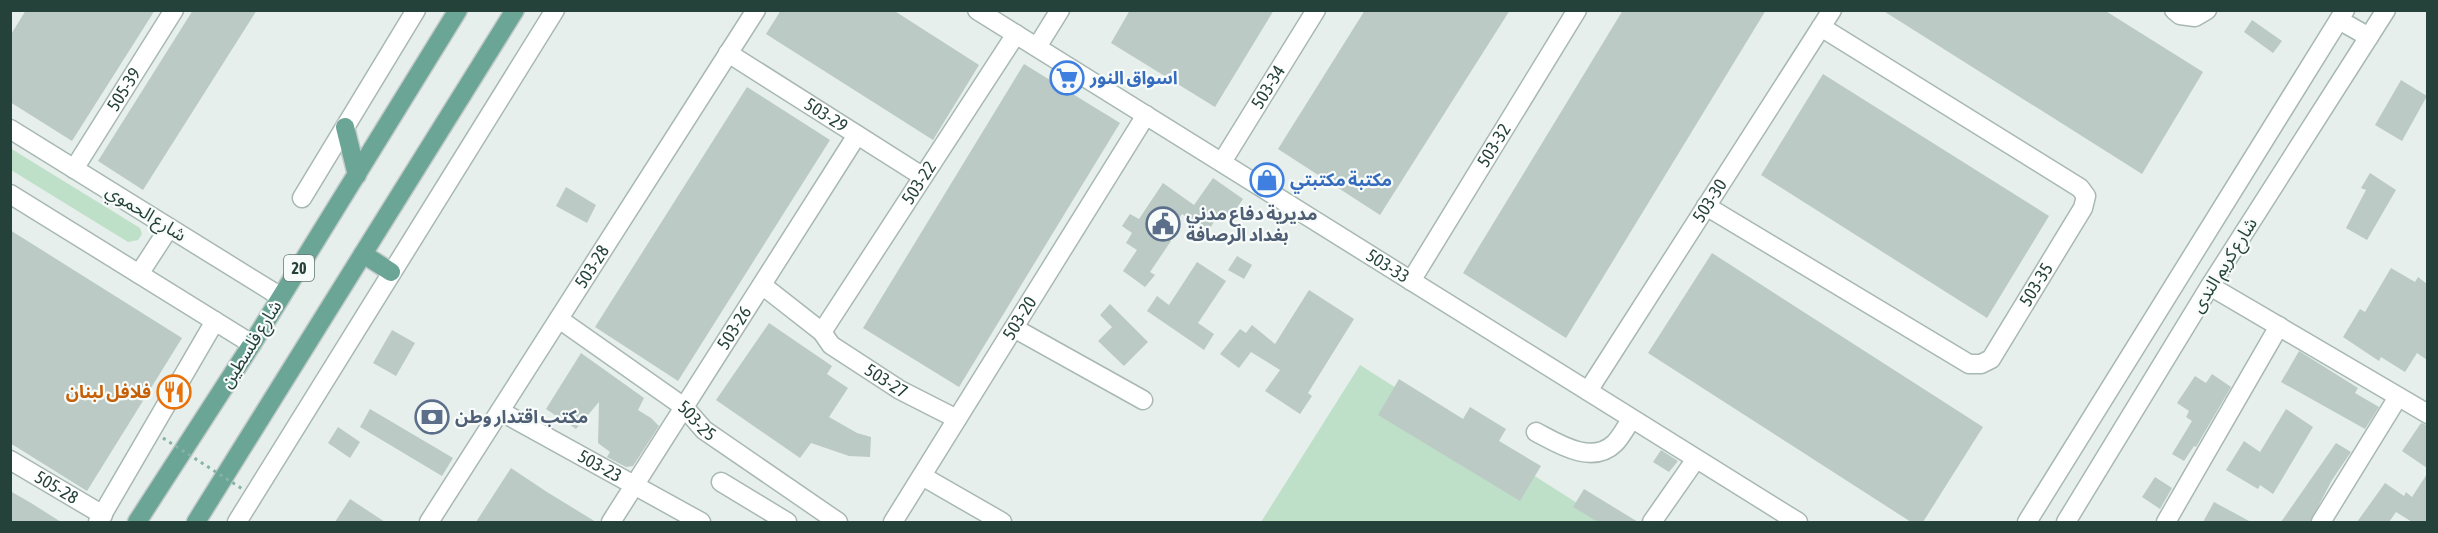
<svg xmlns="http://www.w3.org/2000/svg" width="2438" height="533" font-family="'Asap Condensed','Noto Sans Arabic',sans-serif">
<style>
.green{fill:#bfe0c8}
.building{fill:#bbcac4}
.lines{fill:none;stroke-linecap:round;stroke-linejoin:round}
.minor-casing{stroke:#a8b8b2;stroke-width:21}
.major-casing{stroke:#c2cac8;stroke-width:21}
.minor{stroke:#fff;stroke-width:18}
.major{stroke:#6aa596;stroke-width:18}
.path-bridge{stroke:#86b3a5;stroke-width:3;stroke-dasharray:3 4.5;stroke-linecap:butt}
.labels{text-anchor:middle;stroke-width:4.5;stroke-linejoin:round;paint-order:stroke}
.shield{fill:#f7fbf9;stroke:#637a73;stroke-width:1.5}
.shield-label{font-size:16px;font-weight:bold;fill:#24423a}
.shop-label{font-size:18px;font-weight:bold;fill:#366cbe;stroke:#f7fbf9;text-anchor:start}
.street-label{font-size:18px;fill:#24423a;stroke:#f7fbf9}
.service-label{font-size:18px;font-weight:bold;fill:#4e5e75;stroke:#f7fbf9;text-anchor:start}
.food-label{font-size:18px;font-weight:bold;fill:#c56008;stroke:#f7fbf9;text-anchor:end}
</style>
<rect width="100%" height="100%" fill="#e6efeb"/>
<!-- green -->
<g class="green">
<path d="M10 148 140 228 142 234 138 240 128 242 11 170Z"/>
<path d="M1360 365 1607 522H1261Z"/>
</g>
<!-- building -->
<g class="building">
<path d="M26 10H155L72 141 10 102V36Z"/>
<path d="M193 10H257L143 190 98 161Z"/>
<path d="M781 10H893L979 65 933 140 766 34Z"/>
<path d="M1130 10H1274L1215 107 1111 43Z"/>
<path d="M1365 10H1510L1380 215 1278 149Z"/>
<path d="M1623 10H1766L1566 338 1463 273Z"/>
<path d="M1882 10H2104L2203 72 2142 174Z"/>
<path d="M2252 20 2282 41 2273 53 2244 32Z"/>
<path d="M1024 64 1120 123 959 387 863 328Z"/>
<path d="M1823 74 2049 216 1987 318 1761 175Z"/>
<path d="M2401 80 2427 96 2402 141 2375 125Z"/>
<path d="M747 87 830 140 678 381 595 327Z"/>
<path d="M2370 173 2396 190 2367 240 2346 228 2366 190 2361 188Z"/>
<path d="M1213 178 1243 199 1230 218 1220 211 1208 232 1182 214 1166 238 1171 241 1150 272 1155 275 1145 287 1123 271 1137 250 1126 243 1132 233 1122 226 1130 214 1139 219 1163 183 1194 205Z"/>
<path d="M566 187 596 205 587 223 556 206Z"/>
<path d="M10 230 182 338 87 491 10 443Z"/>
<path d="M1712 253 1983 427 1923 522H1911L1648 353Z"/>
<path d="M1237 256 1252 265 1244 279 1228 270Z"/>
<path d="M1197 262 1226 281 1198 323 1214 334 1204 350 1147 311 1157 296 1169 305Z"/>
<path d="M2391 268 2415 282 2418 277 2427 284V360L2417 353 2405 372 2381 357 2379 361 2343 337 2360 309 2365 312Z"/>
<path d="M1309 290 1354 319 1308 393 1312 396 1300 414 1265 391 1280 370 1251 352 1239 368 1220 354 1240 329 1246 333 1252 325 1275 344Z"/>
<path d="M1110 304 1148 342 1124 366 1098 341 1112 327 1100 315Z"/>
<path d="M769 323 832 366 827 374 848 388 829 417 857 433 871 437 870 457 849 456 811 443 800 458 716 400Z"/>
<path d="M392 330 415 343 396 376 373 363Z"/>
<path d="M2299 351 2358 388 2355 393 2379 407 2365 429 2281 382Z"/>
<path d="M581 353 644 398 638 410 651 418 659 426 633 466 626 467 607 457 610 452 598 443 599 402 576 429 546 409Z"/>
<path d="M2212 374 2231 387 2196 447 2194 446 2184 461 2172 454 2192 421 2186 417 2189 411 2177 403 2195 376 2206 383Z"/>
<path d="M1399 379 1463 419 1470 407 1506 429 1499 441 1541 466 1520 501 1378 415Z"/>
<path d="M370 409 453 458 442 476 360 427Z"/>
<path d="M2286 409 2313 427 2273 494 2260 485 2258 489 2226 470 2244 441 2260 452Z"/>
<path d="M2421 423 2427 425V468L2402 451Z"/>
<path d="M338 427 360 442 350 458 328 443Z"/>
<path d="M2336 443 2351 452 2332 480 2310 522H2281Z"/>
<path d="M1661 450 1678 461 1669 472 1653 462Z"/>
<path d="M511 468 547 492 596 522H476Z"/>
<path d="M2427 474V522H2412L2396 512 2389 522H2357L2385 483 2404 496 2406 492 2412 497Z"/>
<path d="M2155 477 2172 488 2160 509 2142 497Z"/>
<path d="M1584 489 1638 522H1598L1573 507Z"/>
<path d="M10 491 31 503 61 522H10Z"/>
<path d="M350 499 385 522H335Z"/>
<path d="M2214 502 2251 522H2203Z"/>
</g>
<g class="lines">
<defs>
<g id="minor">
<path id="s1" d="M977 10 1798 522"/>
<path d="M2174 10 2180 15 2195 17 2207 10"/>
<path d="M2339 20 2369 37"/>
<path d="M1037 47 1060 10"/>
<path id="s2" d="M728 53 922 176"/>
<path d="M10 129 281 297"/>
<path id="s3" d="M1222 162 1316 10"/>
<path id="s4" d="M74 169 174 10"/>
<path d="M10 194 252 344"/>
<path d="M302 198 416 10"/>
<path id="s5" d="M1706 206 1969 364H1981L1991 359 2083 208 2086 196 2080 188 1821 27"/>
<path d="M139 274 169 228"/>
<path id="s6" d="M1411 281 1577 10"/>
<path id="s7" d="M762 285 822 332 831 345 900 390 957 419"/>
<path d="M2210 286 2428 414"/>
<path id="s8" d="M559 319 684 407 704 430 838 522"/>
<path d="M1014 328 1143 400"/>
<path id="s9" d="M822 332 1016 34"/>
<path id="s10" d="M1588 391 1832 10"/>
<path id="s11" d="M500 411 701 522"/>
<path d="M1536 432C1557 443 1592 466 1615 443 1621 437 1626 427 1631 420"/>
<path id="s12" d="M10 460 103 515"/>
<path d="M922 476 1002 522"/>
<path d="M721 482 787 522"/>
<path d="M98 522 215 321"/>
<path d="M237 522 555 10"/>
<path id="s13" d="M429 522 756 10"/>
<path id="s14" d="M611 522 857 135"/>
<path id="s15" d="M893 522 1146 115"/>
<path d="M1652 522 1696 459"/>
<path d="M2027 522 2345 10"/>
<path d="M2066 522 2210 286 2386 10"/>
<path d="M2166 522 2279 326"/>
<path d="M2321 522 2398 397"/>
</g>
<g id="major">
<path d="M345 127 357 175"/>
<path d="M363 254 391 272"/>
<path d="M137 522 252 344 458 10"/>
<path d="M196 522 515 10"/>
</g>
</defs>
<!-- minor casing -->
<use href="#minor" class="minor-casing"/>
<!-- major casing -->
<use href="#major" class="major-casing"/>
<!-- minor -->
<use href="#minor" class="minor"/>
<!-- major -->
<use href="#major" class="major"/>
<!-- path-bridge -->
<path class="path-bridge" d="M163 438 244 490"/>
</g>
<!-- icons -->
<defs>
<symbol id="supermarket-ring" viewBox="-11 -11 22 22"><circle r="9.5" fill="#f7fbf9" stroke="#3f7fe0" stroke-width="1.5"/><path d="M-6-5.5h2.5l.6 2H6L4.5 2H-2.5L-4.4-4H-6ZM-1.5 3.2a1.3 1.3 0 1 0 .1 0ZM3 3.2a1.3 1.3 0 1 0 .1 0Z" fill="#3f7fe0"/></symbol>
<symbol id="shop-ring" viewBox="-11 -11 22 22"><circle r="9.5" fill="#f7fbf9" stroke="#3f7fe0" stroke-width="1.5"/><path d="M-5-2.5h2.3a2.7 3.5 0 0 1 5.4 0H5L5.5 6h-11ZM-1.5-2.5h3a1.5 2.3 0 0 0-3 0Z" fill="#3f7fe0"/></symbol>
<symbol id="civic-ring" viewBox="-11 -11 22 22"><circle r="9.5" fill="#f7fbf9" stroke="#5c6f8a" stroke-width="1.5"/><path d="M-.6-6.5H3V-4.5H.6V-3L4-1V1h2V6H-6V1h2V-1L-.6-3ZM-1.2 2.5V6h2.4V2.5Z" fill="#5c6f8a"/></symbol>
<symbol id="restaurant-ring" viewBox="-11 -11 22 22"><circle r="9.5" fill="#f7fbf9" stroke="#e8710a" stroke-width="1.5"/><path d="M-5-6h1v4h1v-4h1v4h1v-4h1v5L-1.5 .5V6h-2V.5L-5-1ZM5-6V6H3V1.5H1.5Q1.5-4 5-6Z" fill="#e8710a"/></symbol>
<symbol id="bank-ring" viewBox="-11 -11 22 22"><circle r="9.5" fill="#f7fbf9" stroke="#5c6f8a" stroke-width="1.5"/><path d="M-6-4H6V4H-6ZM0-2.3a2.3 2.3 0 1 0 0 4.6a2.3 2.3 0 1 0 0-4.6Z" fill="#5c6f8a"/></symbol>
</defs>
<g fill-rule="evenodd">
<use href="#supermarket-ring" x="1048" y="59" width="38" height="38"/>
<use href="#shop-ring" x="1248" y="161" width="38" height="38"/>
<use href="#civic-ring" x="1144" y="205" width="38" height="38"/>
<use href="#restaurant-ring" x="155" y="373" width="38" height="38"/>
<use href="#bank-ring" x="413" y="398" width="38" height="38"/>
</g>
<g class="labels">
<!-- shield labels -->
<rect class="shield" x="284" y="255" width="30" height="26" rx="4.5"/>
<g class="shield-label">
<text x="299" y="274">20</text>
</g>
<!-- shop labels -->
<g class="shop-label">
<text x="1090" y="84">اسواق النور</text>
<text x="1290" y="186">مكتبة مكتبتي</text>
</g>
<!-- street labels -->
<g class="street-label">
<text dy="6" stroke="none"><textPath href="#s3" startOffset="88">503-34</textPath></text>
<text dy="6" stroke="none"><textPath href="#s4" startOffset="94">505-39</textPath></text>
<text dy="6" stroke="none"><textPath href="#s2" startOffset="116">503-29</textPath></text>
<text dy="6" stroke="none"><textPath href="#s6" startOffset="159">503-32</textPath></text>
<text dy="6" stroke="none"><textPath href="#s9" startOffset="178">503-22</textPath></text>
<text dy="6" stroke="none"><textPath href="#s10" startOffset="226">503-30</textPath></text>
<text transform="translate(146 213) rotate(32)" y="6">شارع الحموي</text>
<text transform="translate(2224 265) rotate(-58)" y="6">شارع كريم الندى</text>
<text dy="6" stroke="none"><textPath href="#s13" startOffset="303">503-28</textPath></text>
<text dy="6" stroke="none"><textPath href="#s1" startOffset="484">503-33</textPath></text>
<text dy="6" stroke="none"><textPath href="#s5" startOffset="417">503-35</textPath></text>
<text dy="6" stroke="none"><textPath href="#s15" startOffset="240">503-20</textPath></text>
<text dy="6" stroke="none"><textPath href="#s14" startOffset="230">503-26</textPath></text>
<text transform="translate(251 344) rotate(-58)" y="6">شارع فلسطين</text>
<text dy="6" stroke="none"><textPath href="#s7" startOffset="158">503-27</textPath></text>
<text dy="6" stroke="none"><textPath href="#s8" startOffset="172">503-25</textPath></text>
<text dy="6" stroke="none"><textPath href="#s11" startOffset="114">503-23</textPath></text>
<text dy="6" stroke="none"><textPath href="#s12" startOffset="54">505-28</textPath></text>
</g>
<!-- service labels -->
<g class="service-label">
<text x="1186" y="220">مديرية دفاع مدني<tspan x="1186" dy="21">بغداد الرصافة</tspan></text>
<text x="455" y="423">مكتب اقتدار وطن</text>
</g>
<!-- food labels -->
<g class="food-label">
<text x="151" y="398">فلافل لبنان</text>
</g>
</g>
<!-- border -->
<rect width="2438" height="533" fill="none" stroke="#24423a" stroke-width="24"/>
</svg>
